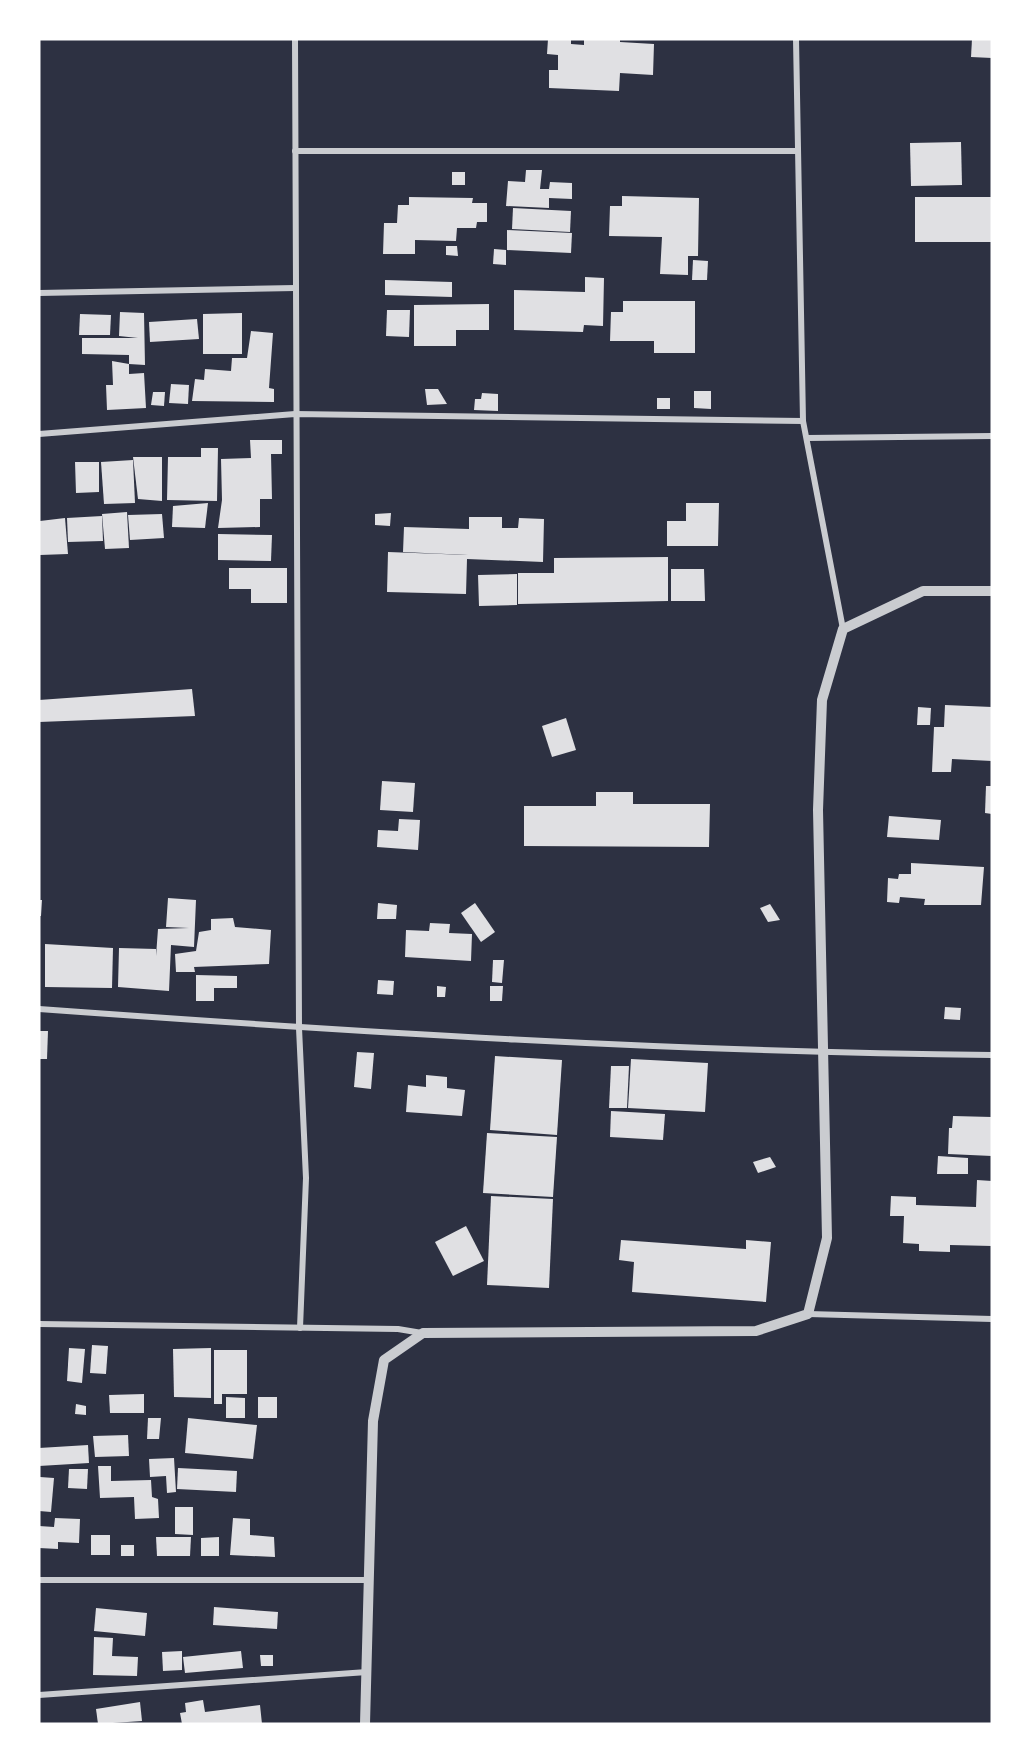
<svg xmlns="http://www.w3.org/2000/svg" width="1031" height="1763" font-family="Manrope,sans-serif">
<style>
.building{fill:#e0e0e3}
.lines{fill:none;stroke-linecap:round;stroke-linejoin:round}
.minor{stroke:#caccd0;stroke-width:6}
.tertiary{stroke:#caccd0;stroke-width:10}
</style>
<rect width="100%" height="100%" fill="#2d3142"/>
<!-- building -->
<g class="building">
<path d="M548 39H571V44L584 45V39H620V42L654 44 653 75 620 73 619 91 549 88V70H558V55L547 54Z"/>
<path d="M972 39H992V58L971 57Z"/>
<path d="M961 142 962 185 911 186 910 143Z"/>
<path d="M526 170H542L540 189H549L550 182 572 183V199L549 198V208L506 206 508 181 525 182Z"/>
<rect x="452" y="172" width="13" height="13"/>
<path d="M622 196 699 198 698 256H688V275L660 274 662 237 609 236 610 206H622Z"/>
<path d="M409 197 473 198 472 203H487V222H477L476 228H457L456 241 415 240V254H383L384 223H397L398 205H409Z"/>
<rect x="915" y="197" width="77" height="45"/>
<path d="M513 208 571 211 570 232 512 229Z"/>
<path d="M507 230 572 233 571 253 507 250Z"/>
<path d="M446 246H457L458 256 446 255Z"/>
<path d="M494 249 506 250V265L493 264Z"/>
<path d="M693 260 708 261 707 280H692Z"/>
<path d="M585 277 604 278 603 326 584 325 583 332 514 330V290L585 292Z"/>
<path d="M385 280 452 282V297L385 295Z"/>
<path d="M623 301H695V353H654V341H610L611 312H623Z"/>
<path d="M489 304V330H456V346H414V305Z"/>
<path d="M387 310H410L409 337 386 336Z"/>
<path d="M120 312 144 313 145 365 129 364V355L82 354V338H138L119 336Z"/>
<path d="M242 313V354H203V314Z"/>
<path d="M80 314 111 315 110 335H79Z"/>
<path d="M197 319 199 339 150 342 149 322Z"/>
<path d="M251 331 273 333 269 388 274 389V402L192 401 195 379 204 380 205 369 231 371 232 358H247Z"/>
<path d="M112 361 129 364V374L144 373 146 408 107 410 106 385H113Z"/>
<path d="M171 384 189 385 188 404 169 403Z"/>
<path d="M425 389H438L447 404 427 405Z"/>
<path d="M694 391H711V409L694 408Z"/>
<path d="M153 392H165L164 406 151 405Z"/>
<path d="M482 393 498 394V411L474 410 475 399H481Z"/>
<rect x="657" y="398" width="13" height="11"/>
<path d="M250 440H282V454H271L272 499H260V527L218 528 222 500 221 459 251 458Z"/>
<path d="M201 448H218L217 501 167 500 168 457H201Z"/>
<path d="M133 457H162V501L138 499Z"/>
<path d="M133 460 135 503 104 504 101 462Z"/>
<path d="M75 462H99V492L76 493Z"/>
<path d="M208 503 205 528 172 527 173 506Z"/>
<path d="M686 503H719L718 546H667V521H686Z"/>
<path d="M127 512 129 548 105 549 102 514Z"/>
<path d="M391 513 390 526 375 525V514Z"/>
<path d="M162 514 164 538 130 540 128 515Z"/>
<path d="M102 516 103 541 68 542 67 518Z"/>
<path d="M469 517H502V528H518L519 518 544 519 543 562 467 559 466 594 387 592 388 552 468 555 403 552 404 527 469 529Z"/>
<path d="M65 518 68 554 40 555V521Z"/>
<path d="M218 534 272 535 271 561 218 560Z"/>
<path d="M668 557V601L518 604V573H554V558Z"/>
<path d="M229 568H287V603H251V589H229Z"/>
<path d="M671 569H704L705 601H671Z"/>
<path d="M517 574V605L479 606 478 575Z"/>
<path d="M192 689 195 716 39 722V700Z"/>
<path d="M945 705 992 707V761L952 759 951 772H932L934 727H944Z"/>
<path d="M918 707 931 708 930 725H917Z"/>
<path d="M566 718 576 750 552 757 542 726Z"/>
<path d="M382 781 415 783 413 812 380 810Z"/>
<path d="M986 786H992V814L985 813Z"/>
<path d="M596 792H633V804H710L709 847 524 846V806H596Z"/>
<path d="M889 816 941 820 939 840 887 837Z"/>
<path d="M399 819 420 820 418 850 377 847 378 830 398 831Z"/>
<path d="M911 863 984 867 981 905H924L925 899 900 897 899 903 887 902 888 878 898 879 899 874H911Z"/>
<path d="M168 898 196 900 194 947 171 945 169 991 118 987 119 948 156 949V956L158 929 189 928 166 927Z"/>
<path d="M39 900H42L41 916H39Z"/>
<path d="M378 903 397 905 396 919H377Z"/>
<path d="M475 903 495 932 481 942 461 913Z"/>
<path d="M770 904 780 920 768 922 760 908Z"/>
<path d="M233 918 235 927 271 930 269 964 194 967 195 972H176L175 954 196 951 199 932 211 930V919Z"/>
<path d="M430 923 450 924 449 933 472 934 471 961 405 957 406 930 429 931Z"/>
<path d="M45 944 113 948 112 988 45 987Z"/>
<path d="M493 960H504L502 983 492 982Z"/>
<path d="M196 975 237 976V988H214V1001H196Z"/>
<path d="M378 980 394 981 393 995 377 994Z"/>
<path d="M437 986 446 987 445 997H437Z"/>
<path d="M490 986H503L502 1001H490Z"/>
<path d="M945 1007 961 1008 960 1020 944 1019Z"/>
<path d="M39 1031H48L47 1059H39Z"/>
<path d="M357 1052 374 1053 371 1089 354 1087Z"/>
<path d="M495 1056 562 1060 557 1135 490 1130Z"/>
<path d="M631 1059 708 1063 705 1112 628 1108Z"/>
<path d="M611 1066H629L627 1108H609Z"/>
<path d="M426 1075 447 1077V1088L465 1090 462 1116 406 1112 408 1085 426 1087Z"/>
<path d="M611 1111 665 1114 663 1140 610 1137Z"/>
<path d="M953 1116 992 1117V1156L948 1154 949 1128H952Z"/>
<path d="M487 1133 557 1137 553 1197 483 1193Z"/>
<path d="M938 1156 968 1158V1174H937Z"/>
<path d="M770 1157 776 1167 758 1173 753 1162Z"/>
<path d="M977 1180 992 1181V1246L950 1245V1252L919 1251V1244L903 1243 904 1216H890L891 1196 916 1197V1205L976 1207Z"/>
<path d="M491 1196 553 1199 549 1288 487 1285Z"/>
<path d="M466 1226 484 1261 453 1276 435 1242Z"/>
<path d="M621 1240 746 1249V1240L771 1242 766 1302 632 1292 634 1262 619 1260Z"/>
<path d="M92 1345 108 1346 106 1374 90 1373Z"/>
<path d="M69 1348 85 1349 82 1383 67 1381Z"/>
<path d="M211 1348V1398L174 1397 173 1349Z"/>
<path d="M214 1350H247V1394H222V1404H214Z"/>
<path d="M144 1394V1413H110L109 1395Z"/>
<path d="M226 1397 245 1398V1418H226Z"/>
<rect x="258" y="1397" width="19" height="21"/>
<path d="M76 1404 86 1406V1415L75 1414Z"/>
<path d="M148 1418H161L159 1439H147Z"/>
<path d="M188 1418 257 1425 253 1459 185 1453Z"/>
<path d="M128 1435 129 1456 95 1457 93 1436Z"/>
<path d="M88 1445 89 1463 39 1466V1448Z"/>
<path d="M174 1458 176 1492 167 1493 166 1476 150 1477 149 1459Z"/>
<path d="M98 1466H111V1481L151 1480 152 1497 158 1499 159 1518 135 1519 134 1497 100 1498Z"/>
<path d="M178 1468 237 1471 236 1492 177 1489Z"/>
<path d="M69 1469H88L87 1489 68 1488Z"/>
<path d="M40 1477 54 1478 51 1512 39 1511Z"/>
<path d="M175 1507H193V1535L175 1534Z"/>
<path d="M55 1518 80 1519 79 1543 58 1542V1549L39 1548V1526L54 1527Z"/>
<path d="M233 1518 250 1519V1535L274 1537 275 1557 230 1555Z"/>
<rect x="91" y="1535" width="19" height="20"/>
<path d="M156 1537H191L190 1556H157Z"/>
<path d="M219 1537V1556H201V1538Z"/>
<rect x="121" y="1545" width="13" height="11"/>
<path d="M214 1607 278 1612 277 1629 213 1625Z"/>
<path d="M96 1608 147 1613 145 1636 94 1631Z"/>
<path d="M94 1637 113 1638 112 1656 138 1657 137 1676 93 1675Z"/>
<path d="M182 1651V1670L163 1671 162 1652Z"/>
<path d="M241 1651 243 1668 185 1673 183 1657Z"/>
<path d="M260 1655H273V1666H261Z"/>
<path d="M203 1700 205 1712 260 1705 262 1724H182L180 1713 186 1712 185 1703Z"/>
<path d="M140 1702 142 1721 98 1724 96 1709Z"/>
</g>
<g class="lines">
<!-- minor -->
<g class="minor">
<path d="M295 39 299 1028 306 1178 300 1328"/>
<path d="M796 39 803 421 843 629"/>
<path d="M295 151H798"/>
<path d="M39 293 295 288"/>
<path d="M39 434 295 414 803 421"/>
<path d="M807 438 992 436"/>
<path d="M39 1009C356 1032 674 1052 992 1055"/>
<path d="M808 1314 992 1319"/>
<path d="M39 1324 398 1329 422 1333"/>
<path d="M39 1580H368"/>
<path d="M39 1695 367 1672"/>
</g>
<!-- tertiary -->
<path class="tertiary" d="M365 1724 373 1421 384 1360 423 1333 756 1331 808 1314 827 1238 818 810 822 700 843 629 923 591H992"/>
</g>
<!-- border -->
<rect width="1031" height="1763" fill="none" stroke="#ffffff" stroke-width="81"/>
</svg>
